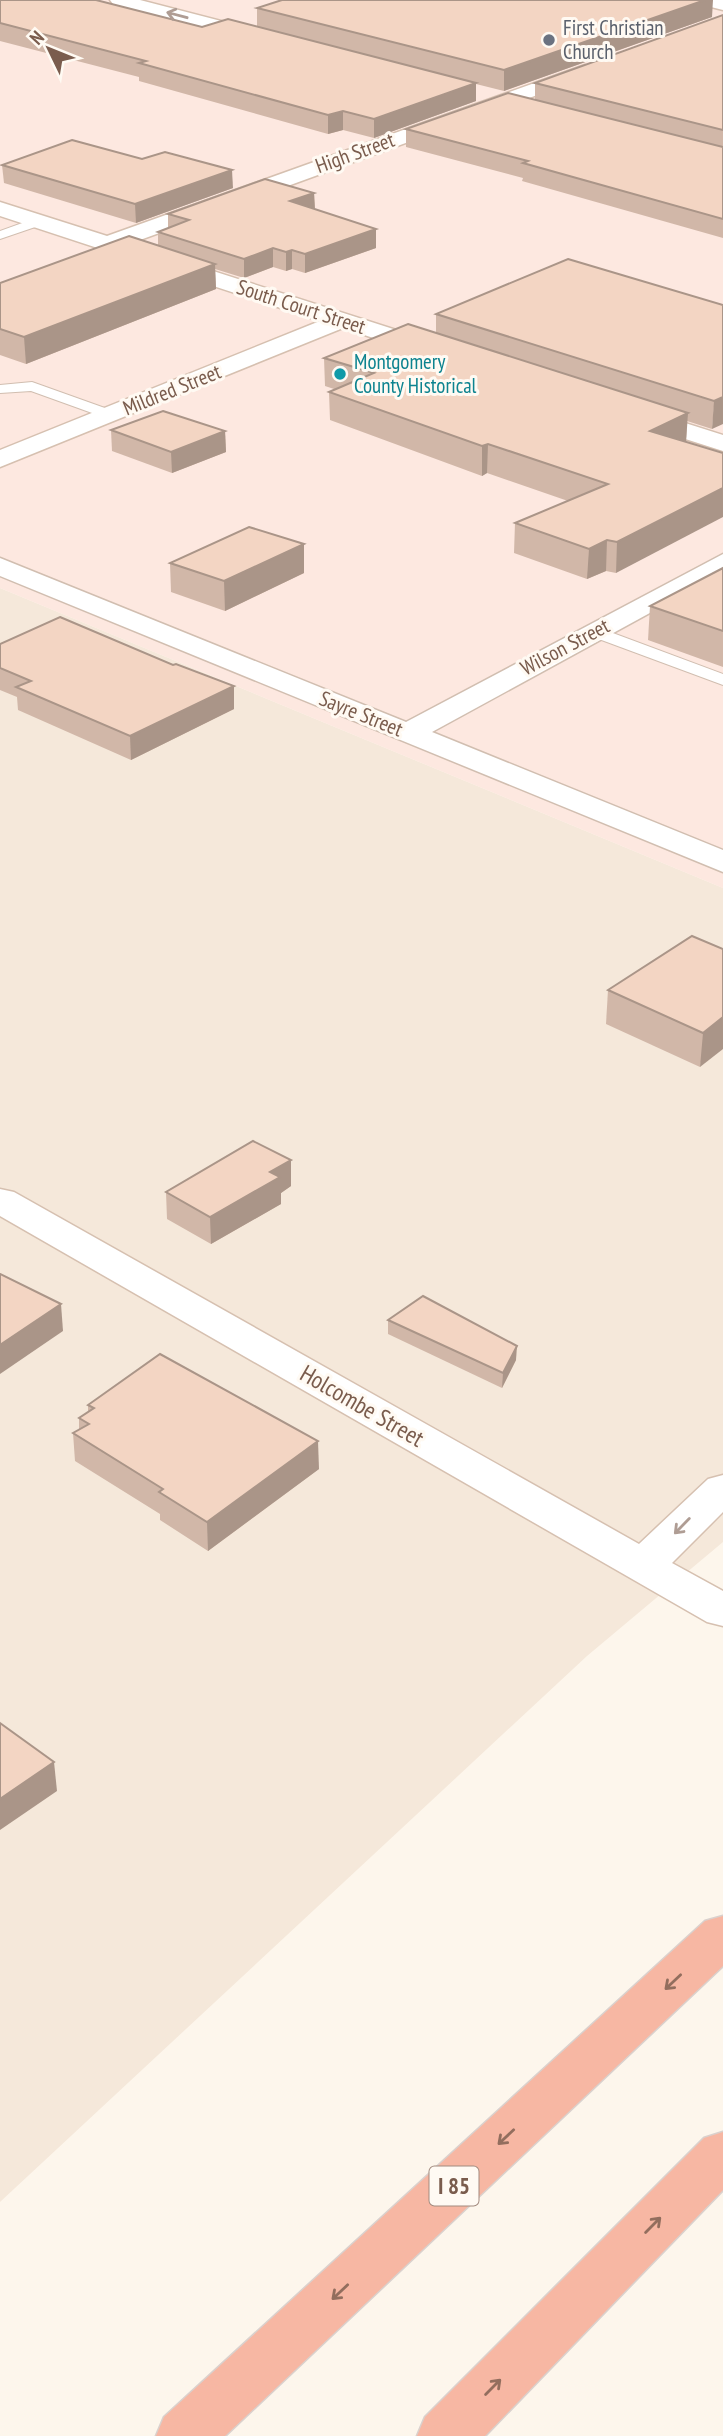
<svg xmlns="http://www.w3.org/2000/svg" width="723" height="2436" font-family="'PT Sans Narrow',sans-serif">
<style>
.residential{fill:#f5e8da}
.commercial{fill:#fde8e0}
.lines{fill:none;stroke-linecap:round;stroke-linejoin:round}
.lane-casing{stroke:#d1beb0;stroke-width:2}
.street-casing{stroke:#d1beb0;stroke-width:3}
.secondary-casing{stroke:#d6c0b0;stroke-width:3}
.highway-casing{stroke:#dad1cd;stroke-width:3}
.lane{fill:#fff;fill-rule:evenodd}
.street{fill:#fff;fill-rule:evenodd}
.secondary{fill:#fff;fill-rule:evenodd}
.highway{fill:#f7b7a3;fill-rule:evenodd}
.wall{fill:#d1b7a8}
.shaded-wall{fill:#aa9588}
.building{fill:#f3d5c3;stroke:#aa9588;stroke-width:2}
.oneway{stroke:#af9d94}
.oneway2{stroke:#936e5e}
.worship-dot{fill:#6b7280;stroke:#fffaf3;stroke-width:2.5}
.culture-dot{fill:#0f9aa8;stroke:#fffaf3;stroke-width:2.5}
.labels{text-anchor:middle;stroke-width:6;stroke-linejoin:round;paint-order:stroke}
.far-worship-label{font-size:21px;fill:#5b616d;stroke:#fffaf3;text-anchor:start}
.far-street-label{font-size:21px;fill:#7a5c4d;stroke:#fffaf3}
.far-culture-label{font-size:21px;fill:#0d838f;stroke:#fffaf3;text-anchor:start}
.shield{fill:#fffaf3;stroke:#a28b7f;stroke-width:2}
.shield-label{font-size:23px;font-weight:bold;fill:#7a5c4d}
.street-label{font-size:24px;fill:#7a5c4d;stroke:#fffaf3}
</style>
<rect width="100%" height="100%" fill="#fdf6ec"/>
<!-- residential -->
<path class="residential" d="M0 588 723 888V1542L587 1656 0 2202Z"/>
<!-- commercial -->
<path class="commercial" d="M0 0H723V888L0 588Z"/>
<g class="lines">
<defs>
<g id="lane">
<path d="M39 217 44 218V224L0 239V231Z"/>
<path d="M32 382 116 412 118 415 111 419 106 418 31 391 0 393V385Z"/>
<path d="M594 626 723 674V685L588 635 586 631 588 627Z"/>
</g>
<path id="street" d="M723 554V573L432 732 723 850V872L0 576V558L406 722Z"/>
<g id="secondary">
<path d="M110 0H140L271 34 273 38 264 44 113 4Z"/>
<path d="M696 0H723V10L699 4Z"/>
<path d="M585 65 592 67 595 71 592 75 129 244 443 345 446 350 443 355H425L343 328 0 467V450L320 321 0 216V202L107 236Z"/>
<path d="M638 408 723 435V451L629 421 625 416 629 411Z"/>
<path d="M0 1189 14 1192 639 1544 708 1479 723 1475V1512L672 1563 723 1591V1626L707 1622 0 1216Z"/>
</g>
<g id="highway">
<path d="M723 1916V1966L225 2436H156L164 2417 705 1921Z"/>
<path d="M723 2132V2190L485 2436H417L425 2417 704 2138Z"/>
</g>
</defs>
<!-- lane casing -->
<use href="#lane" class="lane-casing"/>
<!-- street casing -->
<use href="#street" class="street-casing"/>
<!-- secondary casing -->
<use href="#secondary" class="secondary-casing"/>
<!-- highway casing -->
<use href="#highway" class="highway-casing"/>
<!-- lane -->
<use href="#lane" class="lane"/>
<!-- street -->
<use href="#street" class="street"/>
<!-- secondary -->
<use href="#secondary" class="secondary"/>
<!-- highway -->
<use href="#highway" class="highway"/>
</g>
<!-- wall -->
<g class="wall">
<path d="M0 0 202 27H257V8L712 17 504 91 476 84V101L374 138 343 130 328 134 139 81V77L0 41Z"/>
<path d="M723 15V238L522 181 523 178 406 147V129L535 99V83Z"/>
<path d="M142 159 233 188 136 223 4 183 2 165Z"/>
<path d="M314 193 315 209 376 248 305 273 292 269 286 271 273 267 244 278 215 269 216 289 26 364 0 355V283L158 245V232L168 228V214Z"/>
<path d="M723 305 712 429 687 421 686 442 616 573 606 571 587 579 514 553 515 523 568 501 487 473 482 476 330 420 329 392 334 389 325 386 324 358 436 333V314Z"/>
<path d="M111 430 225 431 226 452 172 473 112 451Z"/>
<path d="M170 563 304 573 225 611 171 592Z"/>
<path d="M723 568V667L648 640 650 606Z"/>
<path d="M0 644 234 709 131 760 18 710 17 697 0 690Z"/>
<path d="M723 949 700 1067 606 1024 608 990Z"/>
<path d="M291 1160V1186L281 1193V1204L211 1244 167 1219 166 1192Z"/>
<path d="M388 1320 516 1360 502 1388 388 1334Z"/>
<path d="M88 1405 319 1469 208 1551 160 1520V1514L75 1461 73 1433 79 1430V1418L88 1412Z"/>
</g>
<!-- shaded-wall -->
<g class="shaded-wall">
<path d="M705 0H713L712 17 504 91V70Z"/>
<path d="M476 83V101L374 138V119Z"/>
<path d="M343 111V130L328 134V115Z"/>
<path d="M232 170 233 188 136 223 135 204Z"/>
<path d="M314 193 315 211 290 201Z"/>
<path d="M376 229V248L305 273V254Z"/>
<path d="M273 248V267L244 278V259Z"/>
<path d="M292 250V269L286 271V252Z"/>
<path d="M215 264 216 289 26 364 24 337Z"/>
<path d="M723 397V424L712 429 714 401Z"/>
<path d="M688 413 686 442 650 431Z"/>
<path d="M225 431 226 452 172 473 171 452Z"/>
<path d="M488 444 487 473 482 476V446Z"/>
<path d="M723 488V517L616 573 617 542Z"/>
<path d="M607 540 606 571 587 579 589 549Z"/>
<path d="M304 544V573L225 611 224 581Z"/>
<path d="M234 686V709L131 760 130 736Z"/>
<path d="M723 1017V1049L700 1067 703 1033Z"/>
<path d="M291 1160V1186L281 1193V1204L211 1244 210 1217 270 1172Z"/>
<path d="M61 1304 63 1331 0 1374V1345Z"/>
<path d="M517 1346 516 1360 502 1388 503 1373Z"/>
<path d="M318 1441 319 1469 208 1551 207 1522Z"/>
<path d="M54 1762 57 1791 0 1830V1799Z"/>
</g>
<!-- building -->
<g class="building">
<path d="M0 0H96L202 27 228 19 476 83 374 119 343 111 328 115 139 63 146 61 0 23Z"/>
<path d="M282 0H705L504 70 257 8Z"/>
<path d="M723 15V130L535 83Z"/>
<path d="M508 93 723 147V219L523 163 528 161 406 129Z"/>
<path d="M72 140 142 159 165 152 232 170 135 204 2 165Z"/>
<path d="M265 179 314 193 290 201 376 229 305 254 292 250 286 252 273 248 244 259 158 232 189 220 168 214Z"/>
<path d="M129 236 215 264 24 337 0 329V283Z"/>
<path d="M568 259 723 305V397L714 401 436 314Z"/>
<path d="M408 324 688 413 650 431 723 453V488L617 542 607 540 589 549 515 523 608 484 488 444 482 446 329 392 374 373 324 358Z"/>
<path d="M163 411 225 431 171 452 111 430Z"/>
<path d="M249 527 304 544 224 581 170 563Z"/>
<path d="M723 568V631L650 606Z"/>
<path d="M60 617 173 665 176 664 234 686 130 736 16 687 31 681 0 668V644Z"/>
<path d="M692 936 723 949V1017L703 1033 608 990Z"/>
<path d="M253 1141 291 1160 270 1172 280 1177 210 1217 166 1192Z"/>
<path d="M0 1274 61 1304 0 1345Z"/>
<path d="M423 1296 517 1346 503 1373 388 1320Z"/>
<path d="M160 1354 318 1441 207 1522 159 1492 163 1489 73 1433 89 1424 79 1418 94 1408 88 1405Z"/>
<path d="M0 1723 54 1762 0 1799Z"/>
</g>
<!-- one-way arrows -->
<defs><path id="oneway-shaft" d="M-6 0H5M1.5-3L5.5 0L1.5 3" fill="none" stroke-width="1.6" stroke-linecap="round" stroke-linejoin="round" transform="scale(1.75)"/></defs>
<g class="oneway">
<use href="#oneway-shaft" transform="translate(177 15) rotate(-165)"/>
<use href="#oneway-shaft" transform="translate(682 1526) rotate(134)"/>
</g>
<g class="oneway2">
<use href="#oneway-shaft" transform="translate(673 1982) rotate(137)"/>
<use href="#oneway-shaft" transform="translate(506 2137) rotate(137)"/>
<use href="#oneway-shaft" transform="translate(653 2225) rotate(-45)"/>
<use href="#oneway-shaft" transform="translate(340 2292) rotate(137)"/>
<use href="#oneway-shaft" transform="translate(493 2387) rotate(-45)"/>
</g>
<!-- markers -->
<circle class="worship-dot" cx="549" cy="40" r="7"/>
<circle class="culture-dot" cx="340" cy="374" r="7"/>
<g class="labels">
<!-- far-worship labels -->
<g class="far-worship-label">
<text x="563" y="35">First Christian<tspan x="563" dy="24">Church</tspan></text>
</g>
<!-- far-street labels -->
<g class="far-street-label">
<text transform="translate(355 153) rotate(-20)" y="7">High Street</text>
<text transform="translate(301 307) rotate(18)" y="7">South Court Street</text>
<text transform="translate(172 390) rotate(-22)" y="7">Mildred Street</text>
<text transform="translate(565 647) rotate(-28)" y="7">Wilson Street</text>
<text transform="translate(361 714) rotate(22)" y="7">Sayre Street</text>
</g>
<!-- far-culture labels -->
<g class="far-culture-label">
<text x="354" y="369">Montgomery<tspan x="354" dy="24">County Historical</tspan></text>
</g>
<!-- shield labels -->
<rect class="shield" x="429.5" y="2166.5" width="49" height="39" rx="5"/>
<g class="shield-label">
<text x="454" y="2194">I 85</text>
</g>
<!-- street labels -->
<g class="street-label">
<text transform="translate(362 1406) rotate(30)" y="8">Holcombe Street</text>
</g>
</g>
<!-- north arrow -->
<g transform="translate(49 49) rotate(313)" stroke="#fffaf3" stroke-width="5" paint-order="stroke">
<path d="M0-5L12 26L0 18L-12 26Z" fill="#7a5c4d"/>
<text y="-10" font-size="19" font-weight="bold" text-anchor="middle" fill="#7a5c4d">N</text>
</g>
</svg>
